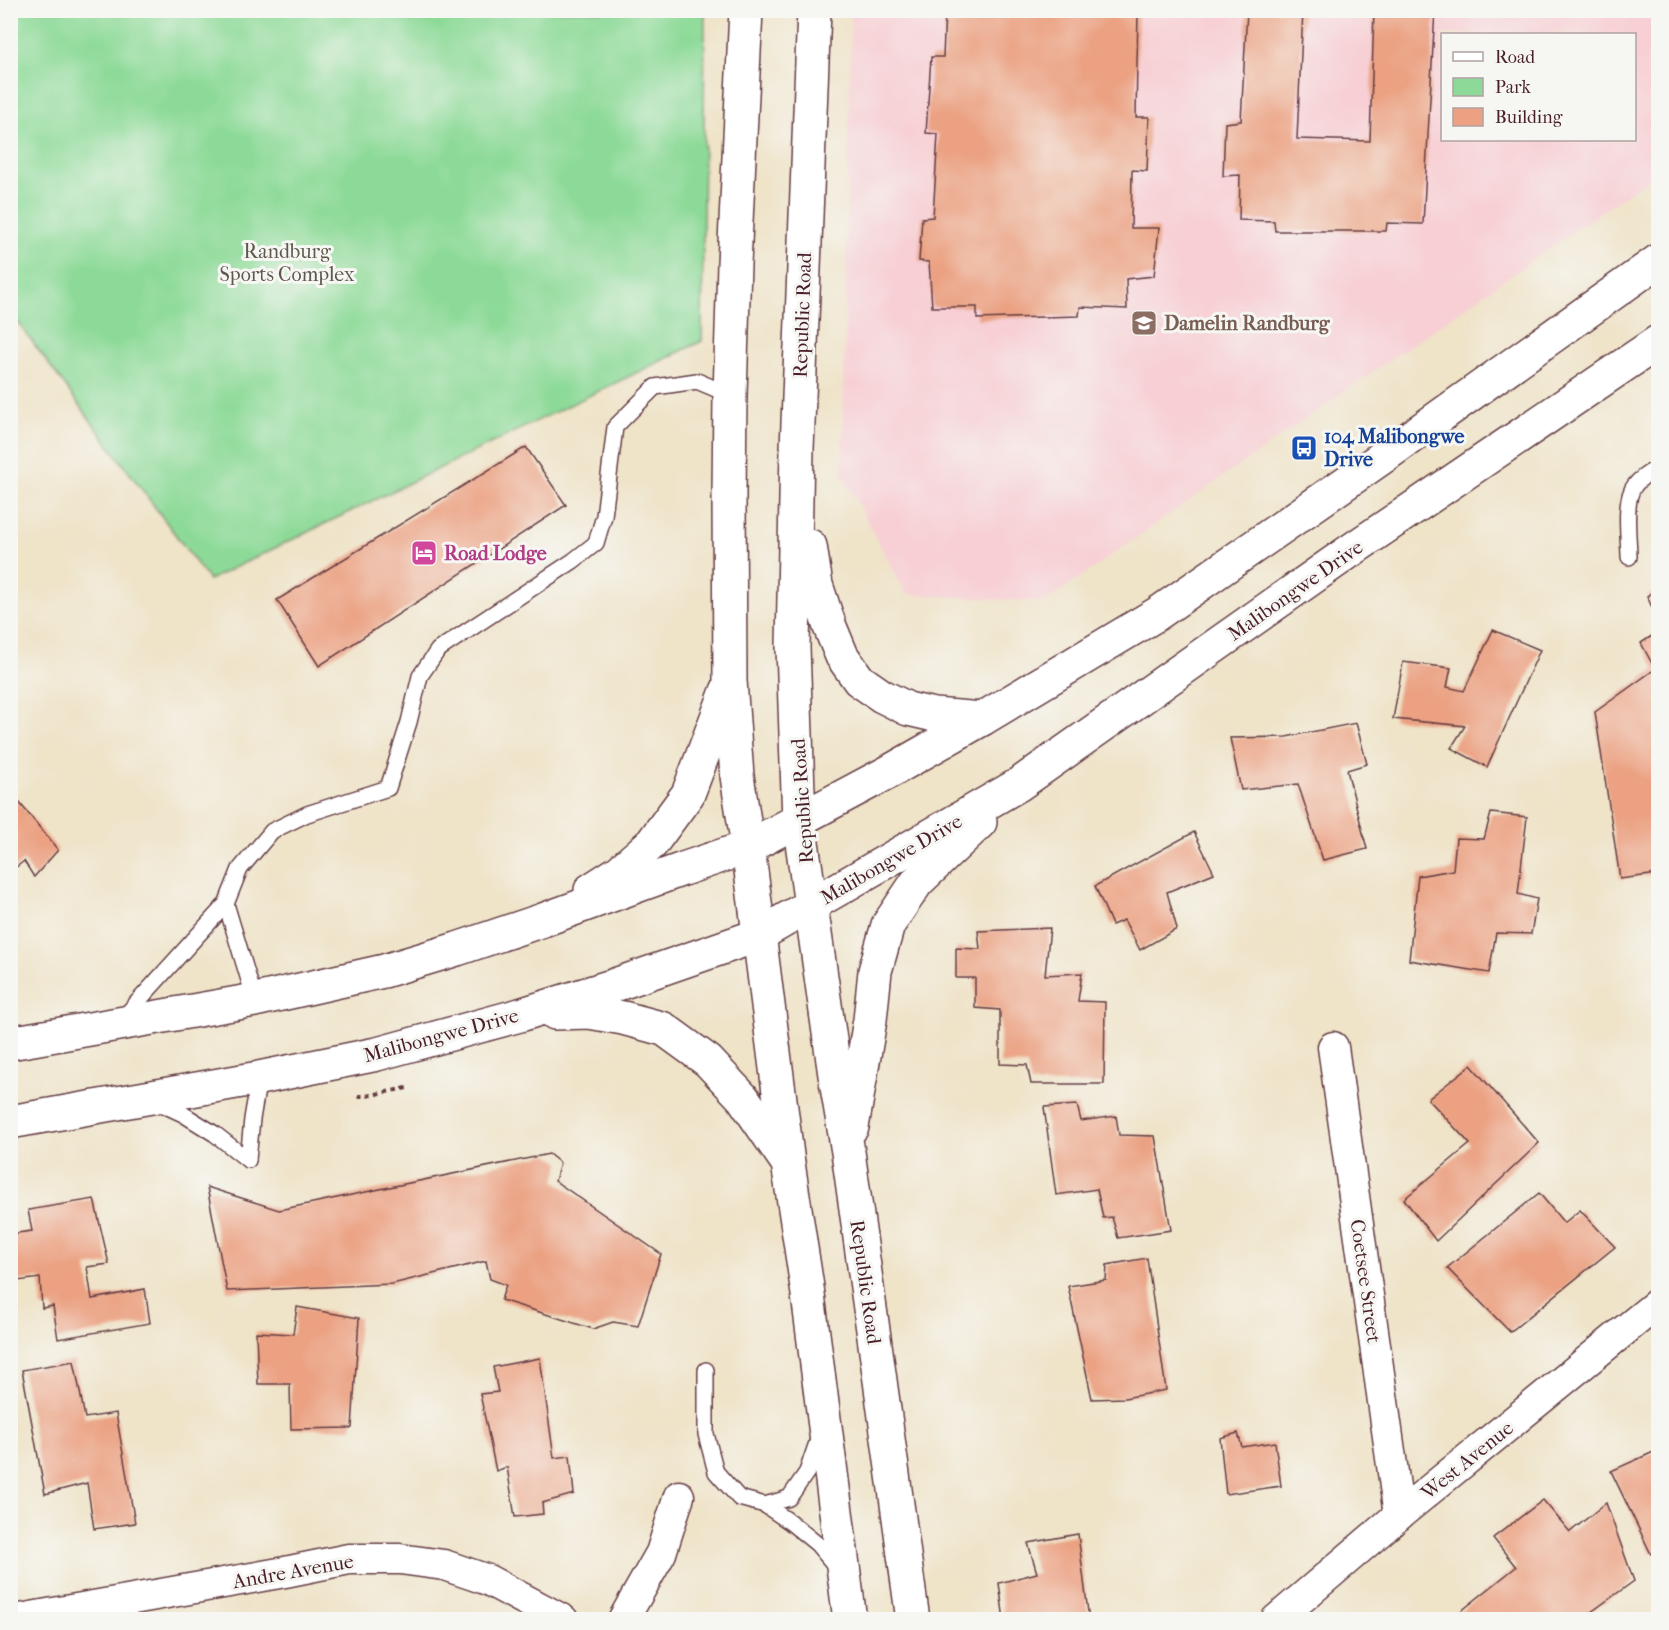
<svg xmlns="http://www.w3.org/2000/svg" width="1669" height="1630" font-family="'IM FELL French Canon',serif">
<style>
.built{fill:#f7cfd4;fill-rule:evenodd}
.green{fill:#8dda98;stroke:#6c7c62;stroke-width:1.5}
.building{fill:#eba182}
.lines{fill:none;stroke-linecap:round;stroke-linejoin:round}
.lane-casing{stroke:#633c43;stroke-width:18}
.street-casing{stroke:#633c43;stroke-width:33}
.secondary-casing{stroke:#633c43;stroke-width:36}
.path{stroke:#633c43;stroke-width:4;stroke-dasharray:4.5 4.5;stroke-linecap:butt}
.lane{stroke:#fff;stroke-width:15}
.street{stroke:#fff;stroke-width:30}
.secondary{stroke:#fff;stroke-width:33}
.labels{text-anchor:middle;stroke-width:6;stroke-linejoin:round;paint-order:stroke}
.park-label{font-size:20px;fill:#5e574c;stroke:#f6f6f2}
.street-label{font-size:20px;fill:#4a1f2b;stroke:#f6f6f2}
.education-label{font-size:20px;font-weight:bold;fill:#785e54;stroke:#f6f6f2;text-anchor:start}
.transit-label{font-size:20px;font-weight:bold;fill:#164399;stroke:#f6f6f2;text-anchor:start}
.hotel-label{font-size:20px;font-weight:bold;fill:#b23c85;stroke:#f6f6f2;text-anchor:start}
</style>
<rect width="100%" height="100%" fill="#f6f6f2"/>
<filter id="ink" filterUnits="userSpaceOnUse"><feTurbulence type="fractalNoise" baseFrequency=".0167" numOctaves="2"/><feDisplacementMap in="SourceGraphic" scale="12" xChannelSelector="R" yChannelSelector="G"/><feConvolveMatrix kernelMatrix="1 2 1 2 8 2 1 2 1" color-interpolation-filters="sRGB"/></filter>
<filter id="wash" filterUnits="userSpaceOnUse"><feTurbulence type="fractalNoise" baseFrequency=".008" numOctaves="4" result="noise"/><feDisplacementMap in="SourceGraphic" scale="24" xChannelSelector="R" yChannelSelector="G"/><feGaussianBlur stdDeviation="1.35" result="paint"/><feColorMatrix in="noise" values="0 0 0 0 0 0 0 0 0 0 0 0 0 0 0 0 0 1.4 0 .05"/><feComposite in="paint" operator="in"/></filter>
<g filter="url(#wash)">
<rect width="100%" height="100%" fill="#efe3c8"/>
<!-- built -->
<path class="built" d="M851 11H1658V172L1045 602 906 594 842 474ZM1442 34H1634V140H1442Z"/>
<!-- green -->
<path class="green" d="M11 10 705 11 702 341 209 580 11 313Z"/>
<g id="blocks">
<!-- building -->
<g class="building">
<path d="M945 10H1138L1136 117H1149L1147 171 1132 170 1131 228H1159L1154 276 1126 279 1127 309 1080 307 1079 316 977 319V307H932L929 262 919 261 922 218 933 217 938 134 926 133 931 57H943Z"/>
<path d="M1247 10H1303L1297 139 1370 141 1374 10H1435L1423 224 1387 223 1386 231H1275L1274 221 1239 220 1240 175 1223 176 1225 123 1241 121Z"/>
<path d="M526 447 566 505 319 666 277 600Z"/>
<path d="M1658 588V621L1647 596Z"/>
<path d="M1493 630 1540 650 1487 767 1451 748 1465 726 1393 719 1403 662 1451 668 1447 687 1464 691Z"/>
<path d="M1658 632V874L1620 879 1595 712 1655 669 1641 643Z"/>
<path d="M1356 723 1367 764 1347 770 1367 849 1323 860 1298 784 1241 790 1230 738 1286 737Z"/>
<path d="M10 791 58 850 34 877 24 861 10 872Z"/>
<path d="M1491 813 1527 817 1518 894 1537 899 1531 934 1496 933 1489 973 1409 960 1418 876 1453 870 1456 838 1484 839Z"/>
<path d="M1194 832 1214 873 1167 892 1177 929 1140 950 1124 920 1112 925 1095 886Z"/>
<path d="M1050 928 1045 975 1082 973 1078 1001 1105 1002 1104 1084H1031L1027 1065 1000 1064V1010L975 1008V978H956V948L980 949 978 931Z"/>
<path d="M1471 1065 1539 1143 1436 1241 1404 1199 1470 1144 1428 1099Z"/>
<path d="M1077 1105 1081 1121 1116 1116 1119 1135 1155 1136 1171 1230 1118 1238 1112 1217 1103 1218 1097 1189 1056 1195 1044 1107Z"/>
<path d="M549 1154 560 1163 555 1181 661 1254 638 1326 613 1322 593 1329 501 1300 506 1285 490 1279 486 1261 392 1284 227 1291 207 1187 279 1210Z"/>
<path d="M1539 1193 1564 1223 1580 1210 1615 1247 1510 1332 1447 1268Z"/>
<path d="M94 1199 109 1264 87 1267 92 1299 145 1289 150 1323 58 1339 53 1306 42 1308 40 1278 10 1282V1234L32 1231 28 1210Z"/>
<path d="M1147 1258 1166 1390 1125 1398 1092 1399 1068 1286 1106 1280 1107 1265Z"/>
<path d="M297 1307 359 1318 352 1428 291 1429 290 1384H258L256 1332 293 1334Z"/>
<path d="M540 1358 554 1458 570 1456 574 1494 542 1503 543 1514 515 1517 507 1467 496 1471 480 1394 498 1392 493 1367Z"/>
<path d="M74 1361 85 1418 116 1413 135 1523 94 1529 87 1483 45 1494 22 1370Z"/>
<path d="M1238 1433 1242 1447 1275 1442 1281 1486 1226 1494 1220 1438Z"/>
<path d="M1658 1450V1551L1651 1554 1611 1471Z"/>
<path d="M1543 1500 1570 1532 1606 1503 1634 1581 1580 1620H1450L1516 1567 1493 1538Z"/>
<path d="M1078 1534 1089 1620H1004L999 1583 1037 1573 1028 1543Z"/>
</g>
</g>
</g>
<g filter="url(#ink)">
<use href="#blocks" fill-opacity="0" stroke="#633c43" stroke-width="1.5"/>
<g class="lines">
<defs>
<g id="lane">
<path d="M1629 557C1629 539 1623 499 1635 485 1641 477 1650 472 1658 468"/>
<path d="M226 904 255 1000"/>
<path d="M123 1018 226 904 240 869 272 831 307 814 388 788 409 722 420 676 438 650 573 561 596 543 604 516 615 427 655 387 697 381 730 395"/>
<path d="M155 1101 183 1114 215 1134 248 1160"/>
<path d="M248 1160 252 1119 259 1078"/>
<path d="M706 1370V1434L716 1472 739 1498 765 1505 790 1522 817 1544 838 1569"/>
<path d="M765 1505 789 1498 807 1472 819 1437"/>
</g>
<g id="street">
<path d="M1333 1047 1399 1515"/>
<path d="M14 1620 285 1572 349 1559H400L444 1565 488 1580 563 1620"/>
<path d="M623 1620 661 1553 679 1496"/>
<path d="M1276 1620 1399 1515 1658 1303"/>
</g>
<g id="secondary">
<path d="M746 10 734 264 730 395 729 496 730 681 737 776 748 847 788 1163 807 1287 850 1620"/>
<path d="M814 10 797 449 793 647 799 821 835 1075 848 1152 874 1337 913 1620"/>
<path d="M810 546 816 585 830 627 842 656 859 680 882 696 908 709 934 715 982 719"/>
<path d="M591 890 619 872 652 843 688 794 727 691"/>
<path d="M555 1013 589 1012 623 1018 664 1029 708 1061 743 1098 785 1159"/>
<path d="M10 1043 255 1000 384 971 457 949 543 920 683 869 748 847 887 773 982 719 1157 614 1380 459 1658 261"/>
<path d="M10 1122 259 1078 377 1054 520 1015 609 987 759 935 1018 785 1350 551 1658 342"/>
<path d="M852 1127 870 1020 875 971 888 925 917 882 980 822"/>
</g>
</defs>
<!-- lane casing -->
<use href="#lane" class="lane-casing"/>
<!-- street casing -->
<use href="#street" class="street-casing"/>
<!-- secondary casing -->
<use href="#secondary" class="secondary-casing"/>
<!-- path -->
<path class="path" d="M358 1096H366L407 1088"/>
<!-- lane -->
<use href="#lane" class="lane"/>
<!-- street -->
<use href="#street" class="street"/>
<!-- secondary -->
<use href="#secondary" class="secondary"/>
</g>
</g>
<!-- icons -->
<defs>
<symbol id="school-square" viewBox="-11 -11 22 22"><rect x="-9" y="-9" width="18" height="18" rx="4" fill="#8d6e63" stroke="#f6f6f2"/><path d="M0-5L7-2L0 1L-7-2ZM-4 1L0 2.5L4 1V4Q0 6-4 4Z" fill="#fff"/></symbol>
<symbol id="bus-square" viewBox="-11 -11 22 22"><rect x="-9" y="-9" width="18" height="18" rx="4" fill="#1a4fb4" stroke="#f6f6f2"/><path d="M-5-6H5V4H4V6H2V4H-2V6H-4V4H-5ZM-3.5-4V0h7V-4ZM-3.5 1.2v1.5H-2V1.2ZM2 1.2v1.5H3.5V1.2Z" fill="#fff"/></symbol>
<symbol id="hotel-square" viewBox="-11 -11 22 22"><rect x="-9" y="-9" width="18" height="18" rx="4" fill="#d1479c" stroke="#f6f6f2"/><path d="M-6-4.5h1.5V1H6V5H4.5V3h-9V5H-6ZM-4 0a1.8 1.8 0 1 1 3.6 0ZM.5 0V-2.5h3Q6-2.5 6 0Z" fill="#fff"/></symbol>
</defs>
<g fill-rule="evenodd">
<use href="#school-square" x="1129" y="308" width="30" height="30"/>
<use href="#bus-square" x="1289" y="433" width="30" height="30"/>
<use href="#hotel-square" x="409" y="538" width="30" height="30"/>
</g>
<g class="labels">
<!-- park labels -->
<g class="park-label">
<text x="287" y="258">Randburg<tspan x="287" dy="23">Sports Complex</tspan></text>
</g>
<!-- street labels -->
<g class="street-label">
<text transform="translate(802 315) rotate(-88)" y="7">Republic Road</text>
<text transform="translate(1295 590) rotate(-35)" y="7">Malibongwe Drive</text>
<text transform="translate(802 801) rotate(-94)" y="7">Republic Road</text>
<text transform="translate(891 859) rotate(-30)" y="7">Malibongwe Drive</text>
<text transform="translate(441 1035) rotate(-15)" y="7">Malibongwe Drive</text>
<text transform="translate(1366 1281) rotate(82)" y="7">Coetsee Street</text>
<text transform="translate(866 1282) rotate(82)" y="7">Republic Road</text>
<text transform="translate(1467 1460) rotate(-39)" y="7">West Avenue</text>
<text transform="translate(293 1571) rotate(-10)" y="7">Andre Avenue</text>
</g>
<!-- education labels -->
<g class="education-label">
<text x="1164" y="330">Damelin Randburg</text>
</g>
<!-- transit labels -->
<g class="transit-label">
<text x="1324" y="443">104 Malibongwe<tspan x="1324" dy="23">Drive</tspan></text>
</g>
<!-- hotel labels -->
<g class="hotel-label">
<text x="444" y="560">Road Lodge</text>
</g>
</g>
<!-- margin -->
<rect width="1669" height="1630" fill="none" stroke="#f6f6f2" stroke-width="36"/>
<!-- legend -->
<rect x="1441" y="33" width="195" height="108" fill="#f6f6f2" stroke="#b1a0a2" stroke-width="1.5"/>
<rect x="1453" y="52" width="30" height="9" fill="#ffffff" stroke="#b1a0a2" stroke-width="1.5"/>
<text x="1495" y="63" font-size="18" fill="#4a1f2b">Road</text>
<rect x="1453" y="78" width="30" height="18" fill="#8dda98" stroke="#b1a0a2" stroke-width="1.5"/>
<text x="1495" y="93" font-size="18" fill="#4a1f2b">Park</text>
<rect x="1453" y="108" width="30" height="18" fill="#eba182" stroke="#b1a0a2" stroke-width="1.5"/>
<text x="1495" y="123" font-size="18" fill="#4a1f2b">Building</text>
</svg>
